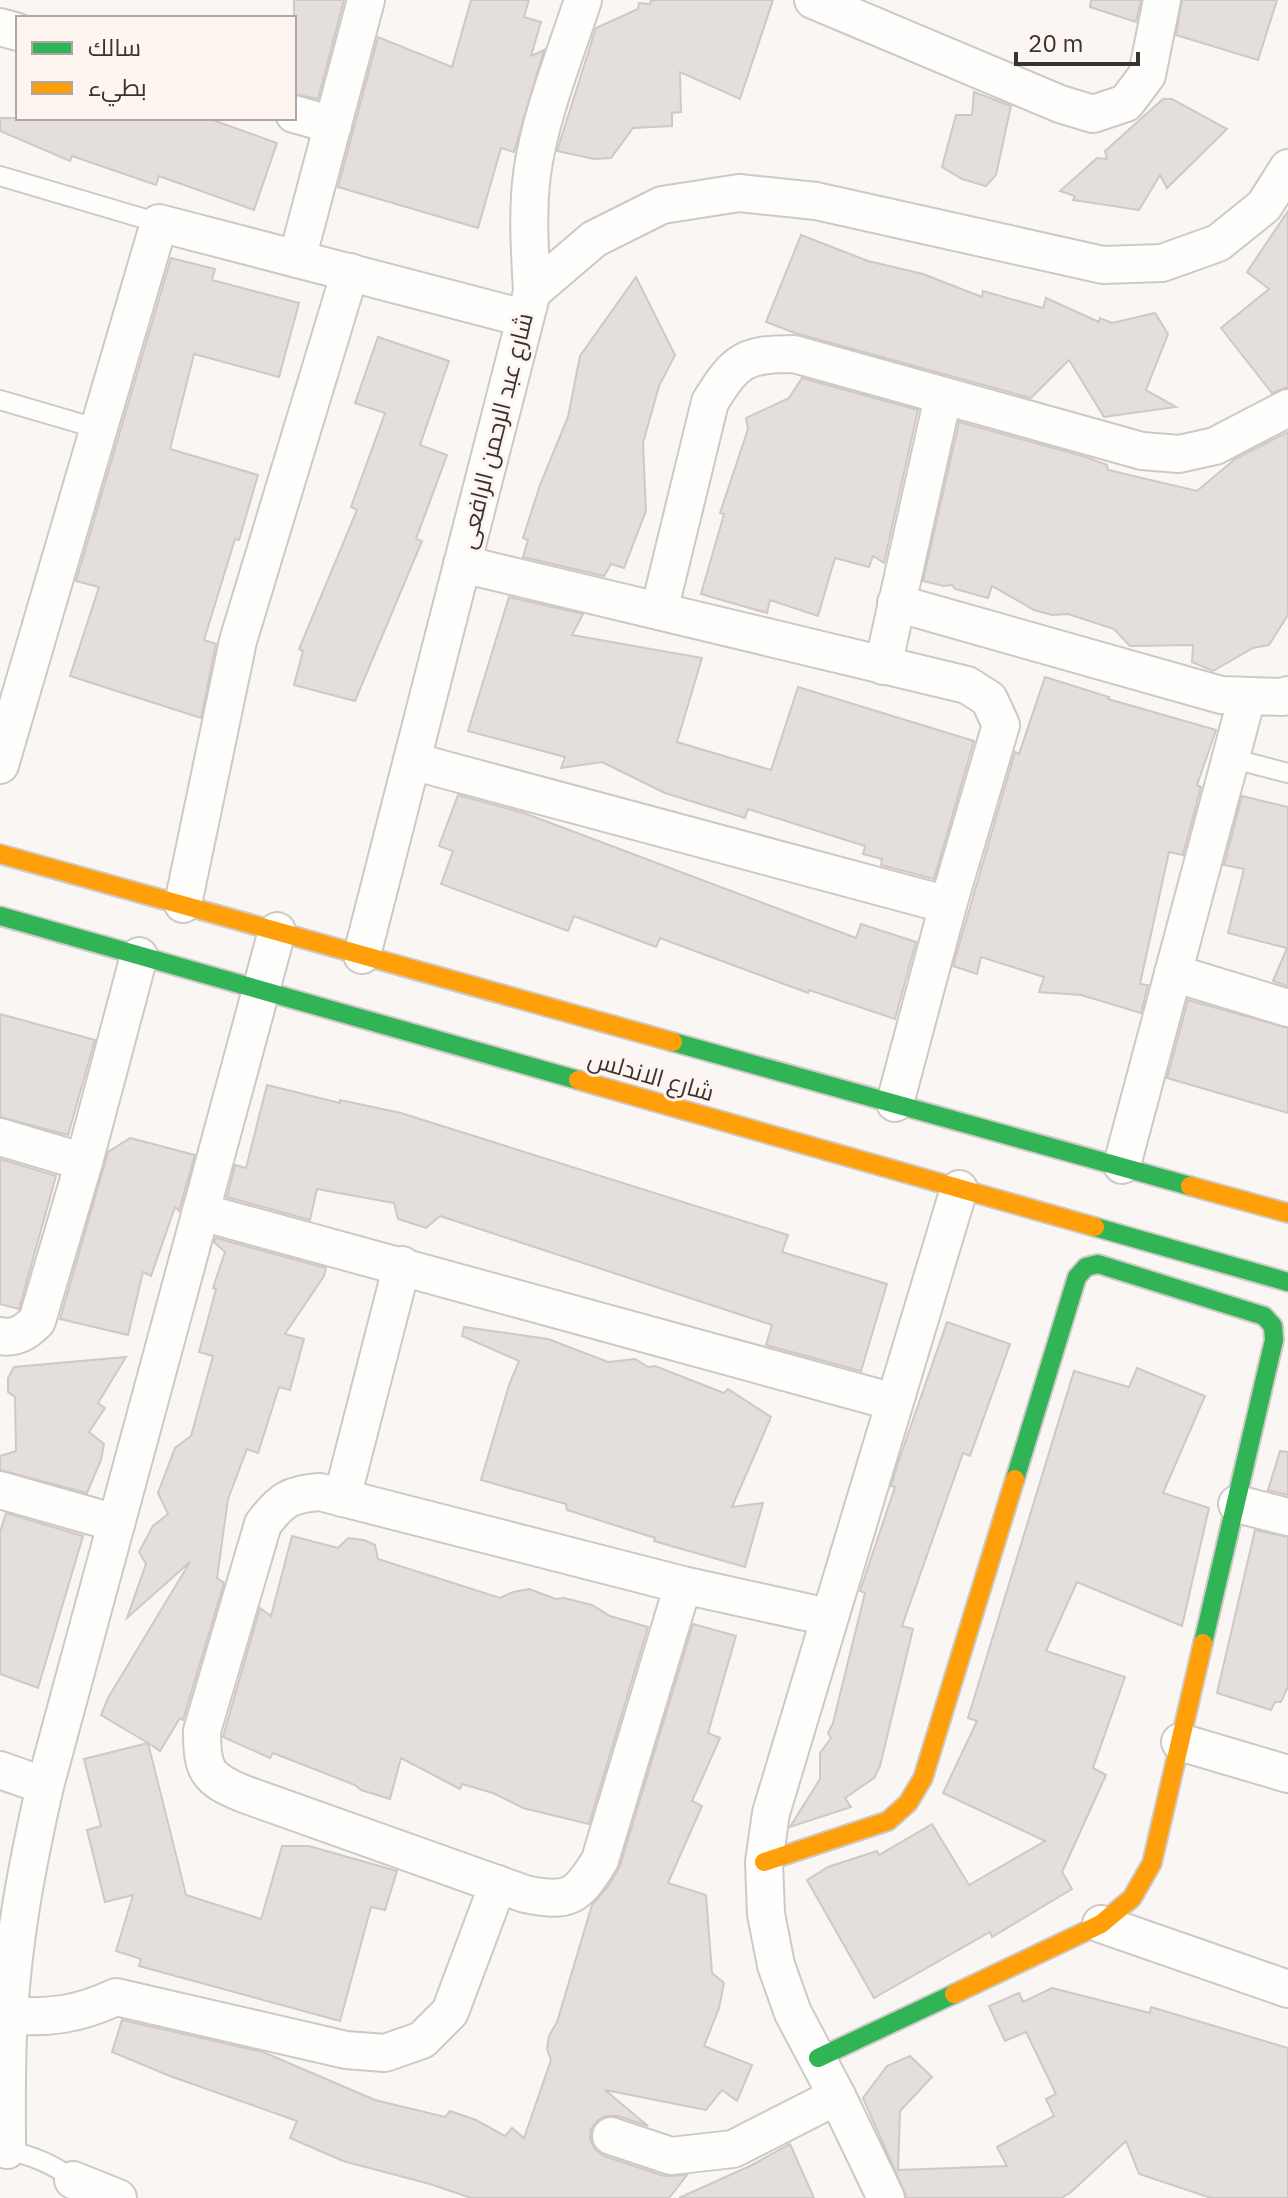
<svg xmlns="http://www.w3.org/2000/svg" width="1288" height="2198" font-family="'IBM Plex Sans',Cairo,sans-serif">
<style>
.building{fill:#e4dedc;stroke:#cec9c7;stroke-width:2}
.lines{fill:none;stroke-linecap:round;stroke-linejoin:round}
.lane-casing{stroke:#cec9c7;stroke-width:22}
.street-casing{stroke:#cec9c7;stroke-width:40}
.fast-casing{stroke:#cec9c7;stroke-width:22}
.slow-casing{stroke:#cec9c7;stroke-width:22}
.lane{stroke:#fefefd;stroke-width:18}
.street{stroke:#fefefd;stroke-width:36}
.fast{stroke:#30b455;stroke-width:18}
.slow{stroke:#ff9f0a;stroke-width:18}
.labels{text-anchor:middle;stroke-width:6;stroke-linejoin:round;paint-order:stroke}
.street-label{font-size:24px;fill:#393330;stroke:#fef5f0}
</style>
<rect width="100%" height="100%" fill="#faf6f4"/>
<!-- building -->
<g class="building">
<path d="M294 0H344L318 99 294 94Z"/>
<path d="M471 0H529L524 17 541 22 531 56 544 50 514 152 501 148 478 228 338 187 378 37 452 67Z"/>
<path d="M651 0H773L740 99 680 72 681 112 672 113V126L633 128 611 158 594 159 557 151 596 28 638 9 639 3 650 4Z"/>
<path d="M1091 0H1141L1136 22 1090 7Z"/>
<path d="M1182 0H1277L1258 60 1176 35Z"/>
<path d="M974 92 1011 106 996 175 986 186 962 179 942 167 956 115H972Z"/>
<path d="M1163 99H1172L1227 129 1167 188 1160 175 1139 210 1073 200 1075 196 1060 191 1097 158 1107 159 1105 151Z"/>
<path d="M0 118H207L277 143 254 210 159 176 156 185 72 156 70 161 0 131Z"/>
<path d="M1288 211V387L1272 393 1221 328 1269 289 1247 272Z"/>
<path d="M801 235 868 261 923 274 982 297 983 291 1043 308 1046 298 1099 322 1100 318 1112 323 1155 313 1168 334 1146 390 1176 407 1104 417 1069 360 1031 398 795 333 766 322Z"/>
<path d="M171 258 215 269 212 280 299 303 279 377 194 354 170 449 258 475 239 540 235 539 204 640 216 644 201 718 70 676 99 587 76 581Z"/>
<path d="M636 277 675 355 659 386 643 443 646 511 624 568 611 564 604 576 523 557 528 540 523 538 540 485 568 417 580 356Z"/>
<path d="M378 337 449 361 420 445 447 455 416 539 422 541 355 701 294 685 303 651 299 649 357 510 351 507 385 413 355 403Z"/>
<path d="M802 378 918 410 884 563 873 556 869 567 835 558 818 616 770 600 767 613 701 594 724 514 720 513 748 429 746 418 789 398Z"/>
<path d="M959 422 1086 457 1107 465 1108 470 1197 491 1235 459 1288 432V615L1269 645 1253 648 1213 671 1192 662 1193 645 1130 646 1114 629 1068 614 1052 615 1034 610 992 586 988 598 955 589 952 585 944 586 923 581Z"/>
<path d="M509 597 583 614 572 635 702 658 677 742 771 770 798 687 974 741 934 879 881 865 882 859 863 854 865 846 748 809 745 818 665 793 602 762 561 768 565 757 468 731Z"/>
<path d="M1045 677 1109 697 1108 699 1216 730 1197 785 1201 787 1183 855 1169 852 1140 984 1148 985 1141 1013 1081 995 1039 992 1044 977 981 957 977 974 953 966 1015 752 1019 754Z"/>
<path d="M458 795 524 813 856 938 861 924 916 942 895 1019 809 990 808 993 660 938 656 947 574 916 568 931 441 884 453 851 439 846Z"/>
<path d="M1242 796 1288 807V986L1273 981 1287 948 1228 933 1244 869 1224 865Z"/>
<path d="M1188 1000 1288 1028V1113L1167 1078Z"/>
<path d="M0 1014 95 1040 68 1135 0 1117Z"/>
<path d="M267 1085 340 1103V1100L401 1113 788 1235 782 1252 887 1284 861 1371 766 1345 772 1325 440 1216 426 1228 398 1219 394 1203 317 1189 310 1220 227 1197 235 1165 246 1168Z"/>
<path d="M130 1138 195 1155 179 1211 175 1207 151 1276 143 1272 128 1335 60 1319 108 1152Z"/>
<path d="M0 1159 56 1176 19 1309 0 1304Z"/>
<path d="M216 1238 326 1268 324 1276 285 1334 304 1339 290 1390 279 1387 258 1453 247 1449 228 1499 217 1578 224 1583 183 1720 180 1718 160 1751 148 1743 186 1895 261 1919 282 1846H309L397 1871 385 1910 371 1907 340 2021 139 1966 141 1959 116 1951 133 1895 105 1902 87 1830 101 1826 84 1759 148 1743 101 1715 108 1698 190 1562 127 1618 146 1564 139 1552 153 1526 168 1514 158 1493 175 1448 191 1436 213 1356 199 1352 216 1289 213 1288 225 1252 214 1242Z"/>
<path d="M947 1322 1010 1344 970 1456 963 1453 902 1626 913 1629 880 1766 874 1778 845 1798 851 1807 790 1827 820 1779V1753L831 1738 828 1733 833 1723 865 1593 860 1591 895 1487 891 1486 898 1463Z"/>
<path d="M464 1327 548 1339 608 1362 635 1359 648 1367 655 1366 724 1393 728 1389 771 1417 732 1507 763 1503 745 1567 654 1541 655 1538 567 1510 566 1504 481 1480 509 1385 519 1361 462 1336Z"/>
<path d="M126 1357 98 1403 105 1408 89 1432 104 1444 101 1460 87 1493 0 1470V1456L16 1451 15 1397 8 1392V1378L14 1367Z"/>
<path d="M1137 1368 1205 1396 1163 1493 1209 1508 1182 1626 1077 1582 1046 1651 1125 1677 1093 1768 1106 1775 1062 1872 1072 1889 992 1937 990 1932 874 1998 807 1880 828 1867 877 1851 879 1855 932 1824 969 1885 1045 1841 943 1793 977 1721 968 1718 1074 1371 1129 1387Z"/>
<path d="M1280 1451 1288 1452V1495L1268 1490Z"/>
<path d="M6 1513 83 1536 38 1688 0 1674V1532Z"/>
<path d="M1255 1530 1288 1537V1687L1281 1702H1275L1271 1710 1217 1693Z"/>
<path d="M292 1536 338 1548 348 1538 364 1540 375 1545 378 1559 500 1598 513 1592 529 1589 556 1599 564 1598 592 1605 610 1616 648 1627 589 1824 523 1808 493 1793 462 1784 460 1789 401 1758 390 1799 361 1790 355 1785 273 1753 270 1758 223 1737 260 1608 271 1616Z"/>
<path d="M693 1624 736 1636 708 1733 720 1738 692 1801 702 1806 668 1883 706 1895 712 1973 724 1983 719 2008 704 2046 752 2065 737 2101 722 2090 706 2110 605 2090 648 2126 618 2116H606L598 2120 591 2129 590 2139 595 2149 604 2156 664 2176 687 2175 669 2198H471L430 2184 343 2161 290 2138 297 2121 170 2076 112 2052 122 2020 263 2052 375 2100 445 2117 450 2111 476 2120 505 2136 512 2128 524 2138 551 2060 547 2049 549 2036 557 2022 592 1905 609 1885 620 1866Z"/>
<path d="M1052 1988 1150 2013 1151 2007 1288 2048V2198H1211L1139 2174 1126 2141 1070 2193 1061 2198H907L863 2098 887 2066 910 2056 932 2077 900 2111 898 2170 1007 2166 997 2147 1054 2116 1046 2099 1056 2094 1026 2032 1005 2041 989 2006 1019 1993 1023 2002Z"/>
<path d="M790 2144 814 2198H679L750 2166Z"/>
</g>
<g class="lines">
<defs>
<g id="lane">
<path d="M0 176 159 223"/>
<path d="M0 400 99 429"/>
<path d="M1230 758 1288 773"/>
<path d="M1 2148C27 2155 61 2164 77 2186"/>
</g>
<g id="street">
<path d="M813 0 1060 104 1093 114 1126 103 1147 75 1162 0"/>
<path d="M0 27 18 32"/>
<path d="M294 114 333 125"/>
<path d="M297 259 366 0"/>
<path d="M532 292C530 253 527 213 532 174 540 115 565 56 583 0"/>
<path d="M462 564 967 685 989 699 1001 725 948 905 895 1103"/>
<path d="M896 603 1221 695 1283 697 1288 695"/>
<path d="M659 611 710 402C736 360 744 354 794 354L1142 451 1179 454 1215 446 1288 408"/>
<path d="M883 666 943 397"/>
<path d="M412 761 948 905"/>
<path d="M0 765 159 223 524 318"/>
<path d="M183 904 238 641 350 272"/>
<path d="M362 955 532 292 594 239 662 205 739 193 816 201 1103 265 1162 263 1218 243 1264 206 1288 168"/>
<path d="M1173 973 1288 1008"/>
<path d="M0 1137 84 1162"/>
<path d="M1122 1165 1247 697"/>
<path d="M201 1212 894 1402"/>
<path d="M0 1336C16 1339 26 1332 37 1321L84 1162 139 956"/>
<path d="M0 1490 116 1523"/>
<path d="M342 1498 402 1265"/>
<path d="M1237 1504 1288 1517"/>
<path d="M683 1585 600 1860C577 1898 568 1903 525 1894L244 1794C207 1779 202 1771 202 1731L263 1524C281 1500 290 1494 320 1492L683 1585 828 1617"/>
<path d="M1180 1742 1288 1774"/>
<path d="M0 1770 45 1786"/>
<path d="M1101 1924 1288 1989"/>
<path d="M9 2015C48 2019 80 2014 116 1997L346 2050 385 2053 422 2040 450 2012 498 1884"/>
<path d="M611 2136 671 2156 733 2149 837 2096"/>
<path d="M7 2150C7 2105 6 2060 9 2015 13 1938 28 1861 45 1786L277 931"/>
<path d="M73 2180 118 2198"/>
<path d="M886 2198 837 2096 793 2013 776 1965 766 1914 764 1862 771 1813 959 1189"/>
</g>
<g id="fast">
<path d="M0 916 578 1080"/>
<path d="M673 1042 1190 1186"/>
<path d="M1095 1227 1288 1282"/>
<path d="M1015 1479 1077 1277 1086 1267 1098 1264 1264 1316 1273 1326 1274 1340 1203 1643"/>
<path d="M818 2058 954 1994"/>
</g>
<g id="slow">
<path d="M0 854 673 1042"/>
<path d="M578 1080 1095 1227"/>
<path d="M1190 1186 1288 1213"/>
<path d="M764 1862 888 1821 908 1803 923 1778 1015 1479"/>
<path d="M954 1994 1101 1924 1132 1898 1152 1863 1203 1643"/>
</g>
</defs>
<!-- lane casing -->
<use href="#lane" class="lane-casing"/>
<!-- street casing -->
<use href="#street" class="street-casing"/>
<!-- fast casing -->
<use href="#fast" class="fast-casing"/>
<!-- slow casing -->
<use href="#slow" class="slow-casing"/>
<!-- lane -->
<use href="#lane" class="lane"/>
<!-- street -->
<use href="#street" class="street"/>
<!-- fast -->
<use href="#fast" class="fast"/>
<!-- slow -->
<use href="#slow" class="slow"/>
</g>
<g class="labels">
<!-- street labels -->
<g class="street-label">
<text transform="translate(496 431) rotate(-76)" y="8">شارع عبد الرحمن الرافعى</text>
<text transform="translate(651 1076) rotate(16)" y="8">شارع الاندلس</text>
</g>
</g>
<!-- legend -->
<rect x="16" y="16" width="280" height="104" fill="#fef5f0" stroke="#afa7a3" stroke-width="2"/>
<rect x="32" y="42" width="40" height="12" fill="#30b455" stroke="#afa7a3" stroke-width="2"/>
<text x="88" y="56" font-size="24" fill="#393330">سالك</text>
<rect x="32" y="82" width="40" height="12" fill="#ff9f0a" stroke="#afa7a3" stroke-width="2"/>
<text x="88" y="96" font-size="24" fill="#393330">بطيء</text>
<!-- scale -->
<path d="M1016 52v12h122v-12" fill="none" stroke="#393330" stroke-width="4"/>
<text x="1028" y="52" font-size="24" fill="#393330" stroke="#fef5f0" stroke-width="6" paint-order="stroke">20 m</text>
</svg>
